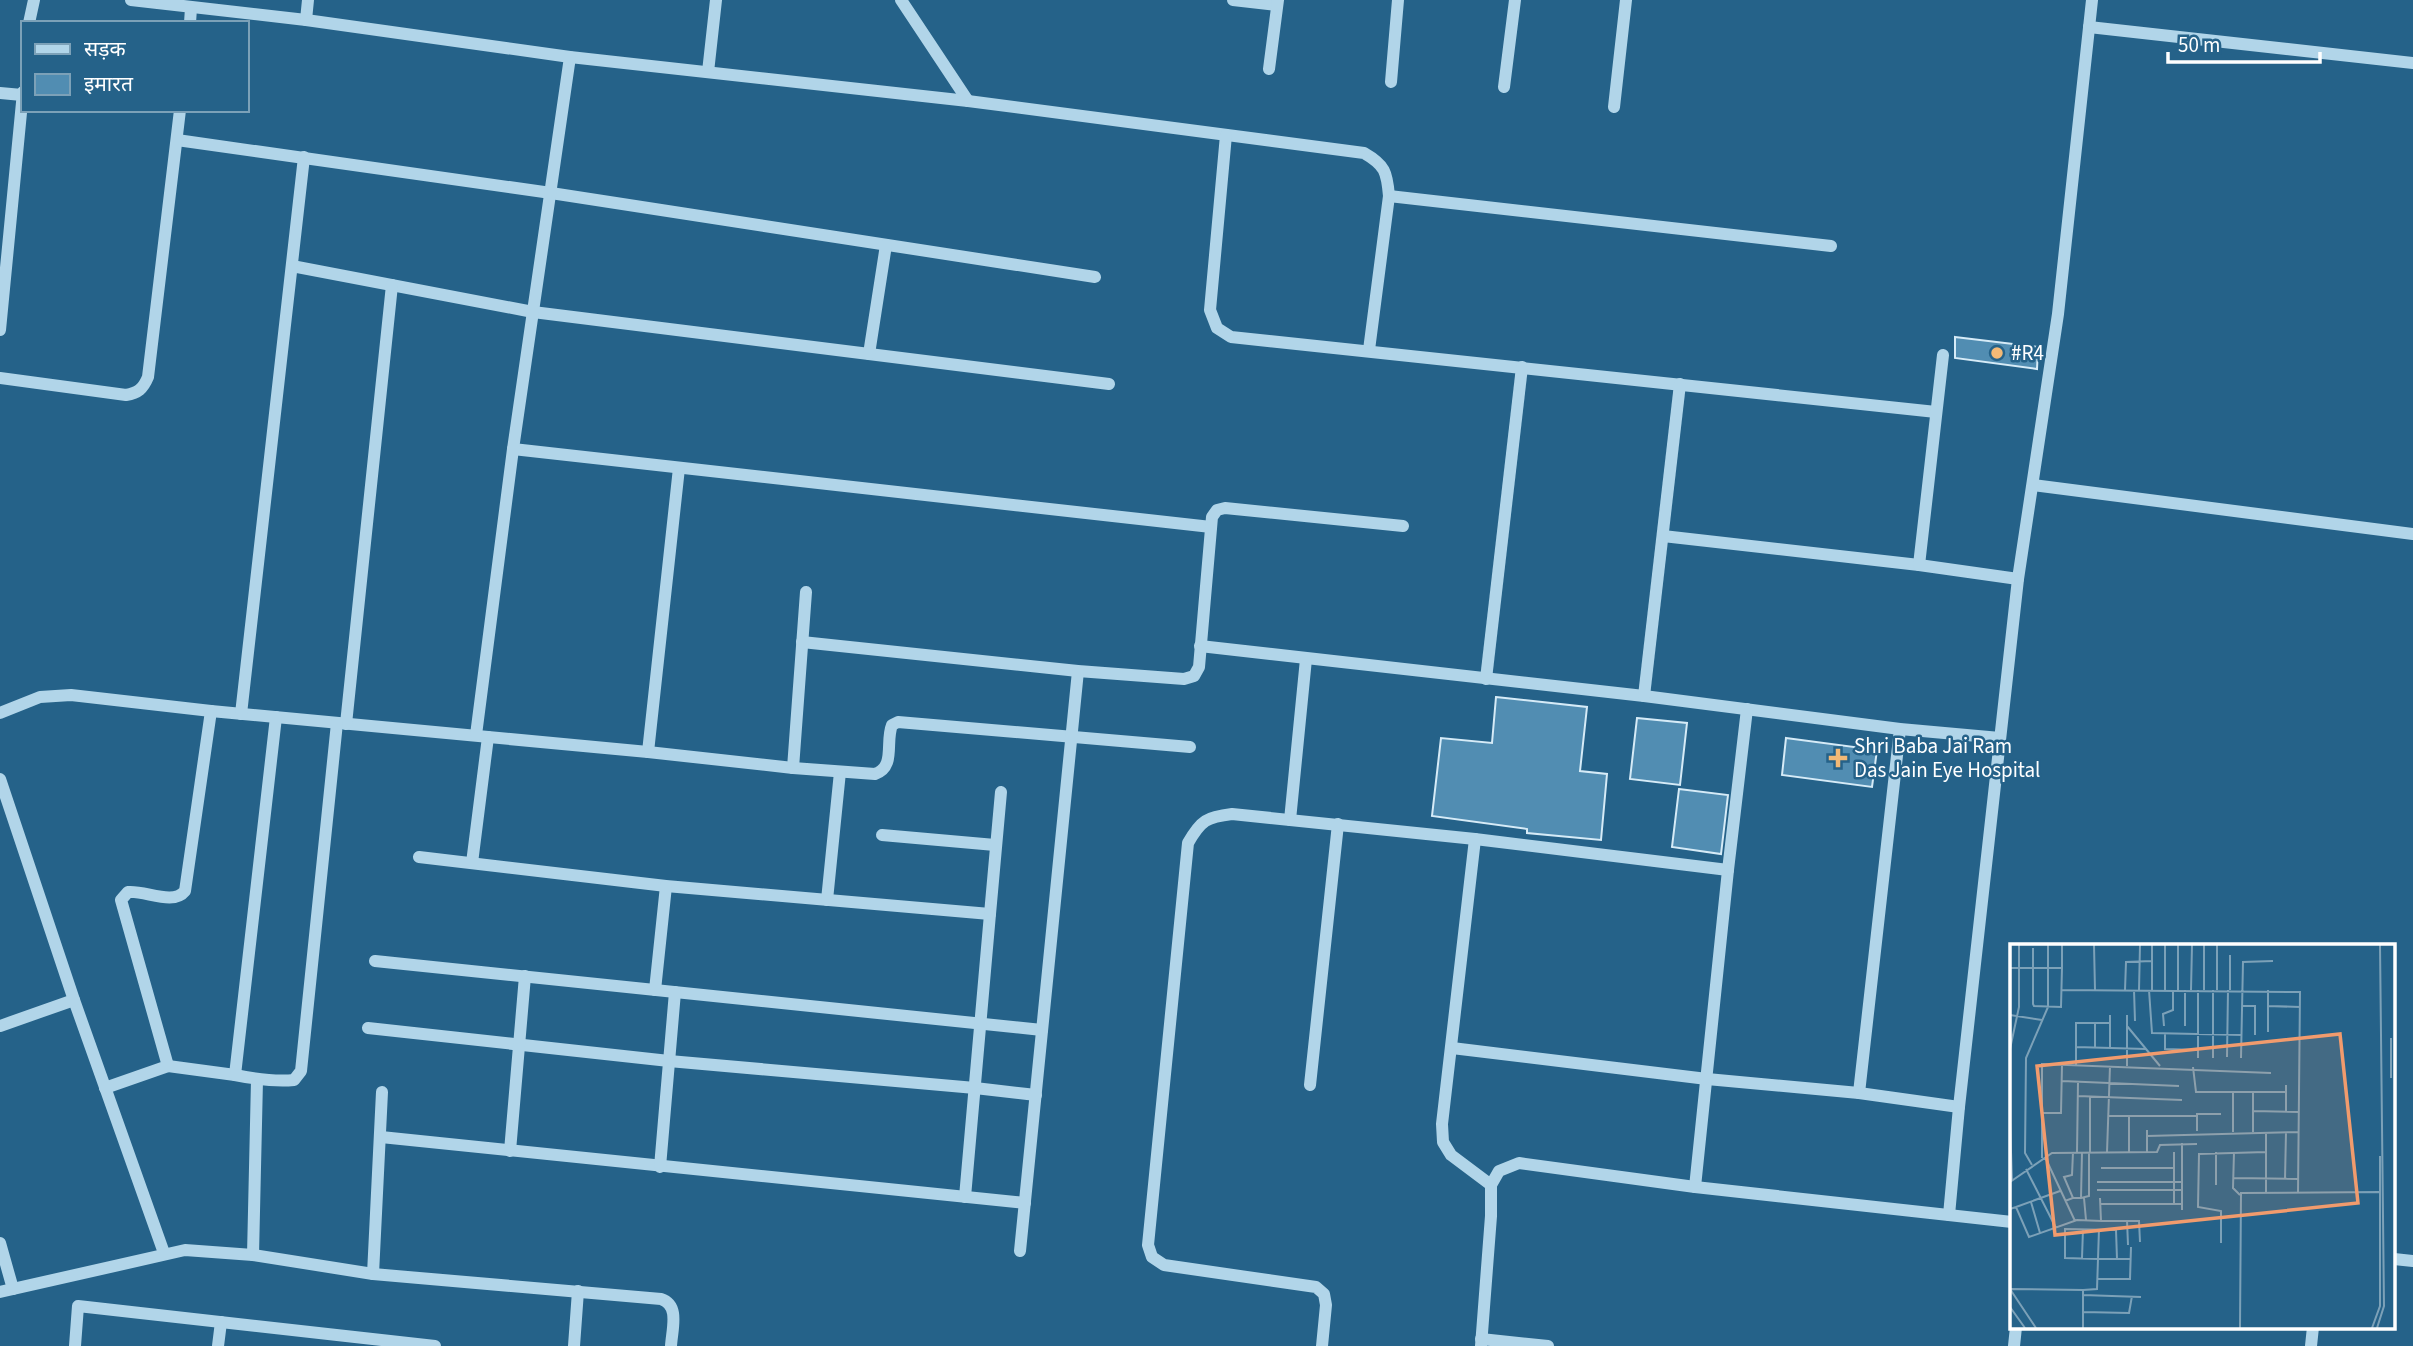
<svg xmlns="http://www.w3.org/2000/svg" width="2413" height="1346" font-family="'Source Sans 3','Noto Sans Devanagari',sans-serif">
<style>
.building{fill:#518db2;stroke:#d6ebf7;stroke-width:2}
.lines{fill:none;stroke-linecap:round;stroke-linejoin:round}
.minor{stroke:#b1d5e9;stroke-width:12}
.poi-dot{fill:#f3b976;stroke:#256289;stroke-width:2.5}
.labels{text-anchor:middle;stroke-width:5;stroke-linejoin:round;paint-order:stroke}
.poi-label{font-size:21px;fill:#fff;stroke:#256289;text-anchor:start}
.inset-road{fill:none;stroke:#7ca1b8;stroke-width:2}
.view{fill:#f19b6d;fill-opacity:0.15;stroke:#f19b6d;stroke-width:3.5}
.inset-edge{fill:none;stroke:#fff;stroke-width:3.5}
</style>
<rect width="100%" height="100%" fill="#256289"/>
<!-- building -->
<g class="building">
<path d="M1955 337 2038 347 2037 369 1955 358Z"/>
<path d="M1496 697 1587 707 1580 771 1607 774 1601 840 1527 833V829L1432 816 1441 738 1492 743Z"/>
<path d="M1637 718 1687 723 1680 785 1630 779Z"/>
<path d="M1786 738 1877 750 1872 787 1782 775Z"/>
<path d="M1679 789 1728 795 1721 854 1672 847Z"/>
</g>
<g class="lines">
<!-- minor -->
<g class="minor">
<path d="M131 0 306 20 570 57 968 101 1364 153C1385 165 1387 172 1389 196L1369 350"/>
<path d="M901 0 968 101"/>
<path d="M1233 0 1277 5"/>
<path d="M306 20 308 0"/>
<path d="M29 23 34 0"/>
<path d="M190 23 191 8"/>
<path d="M2089 27 2413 63"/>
<path d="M1269 69 1278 0"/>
<path d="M708 72 716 0"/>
<path d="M1391 82 1398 0"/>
<path d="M1504 87 1515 0"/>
<path d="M0 93 22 95"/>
<path d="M1614 107 1626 0"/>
<path d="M1226 135 1210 310 1217 328 1231 337 1936 412"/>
<path d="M177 140 551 193 1095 277"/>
<path d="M1389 196 1831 246"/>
<path d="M292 266 533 312 1109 384"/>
<path d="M0 330 23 92"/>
<path d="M869 354 886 245"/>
<path d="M0 378 126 395C138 393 143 389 148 377L180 110"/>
<path d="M513 449 1211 527"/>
<path d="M2033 485 2413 534"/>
<path d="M1663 536 1919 565 2018 579"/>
<path d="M1919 565 1943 355"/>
<path d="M802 642 1078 671 1184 679 1194 676 1199 667 1212 517 1217 510 1225 508 1403 526"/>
<path d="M1200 646 1644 696 1900 729 2000 738"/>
<path d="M1486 679 1522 367"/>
<path d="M1644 696 1680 384"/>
<path d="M0 713 40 697 71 695 211 711 648 752 793 768 875 774C896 767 885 742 892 725L898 722 1190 747"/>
<path d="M241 714 304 157"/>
<path d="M346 724 392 285"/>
<path d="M476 735 513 449 570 57"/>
<path d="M648 752 679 468"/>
<path d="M793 768 806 592"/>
<path d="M0 779 74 1000 164 1253"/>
<path d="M1290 820 1306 659"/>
<path d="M882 835 995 845"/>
<path d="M1475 839 1442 1124 1443 1142 1451 1155 1491 1185"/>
<path d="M419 857 666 886 990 914 1001 792"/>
<path d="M472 863 488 737"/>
<path d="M827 900 840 772"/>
<path d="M375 961 1042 1030"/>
<path d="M655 990 666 886"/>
<path d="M0 1026 74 1000"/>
<path d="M368 1028 669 1061 975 1088 1036 1095"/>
<path d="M1452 1048 1707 1079 1859 1093 1959 1107"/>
<path d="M168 1066 235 1075 276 717"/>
<path d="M235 1075C255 1079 274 1082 294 1080L301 1071 337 723"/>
<path d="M1310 1085 1338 824"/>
<path d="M105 1088 168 1066 121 900 128 892C145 890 173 906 185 891L211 711"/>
<path d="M1859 1093 1900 729"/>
<path d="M381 1137 1025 1203"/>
<path d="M510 1151 525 976"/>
<path d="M660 1167 675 992"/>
<path d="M1695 1187 1728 870 1747 709"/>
<path d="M965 1197 990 914"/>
<path d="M1949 1215 1959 1107 2018 579 2058 314 2092 0"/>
<path d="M0 1243 13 1289"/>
<path d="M1020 1251 1078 671"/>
<path d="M253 1255 257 1080"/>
<path d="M2394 1259 2413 1261"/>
<path d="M373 1274 661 1299C680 1305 672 1329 671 1346"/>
<path d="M0 1292 185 1250 253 1255 373 1274 382 1092"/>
<path d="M1481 1339 1548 1346"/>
<path d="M75 1346 78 1306 435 1346"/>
<path d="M218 1346 221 1322"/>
<path d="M574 1346 578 1291"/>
<path d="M1322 1346 1326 1305 1324 1294 1316 1287 1164 1265 1152 1257 1148 1245 1188 843C1201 820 1207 817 1232 814L1475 839 1728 870"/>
<path d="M1481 1346 1491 1216V1185L1499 1171 1519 1163 1695 1187 2012 1222"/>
<path d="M2014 1346 2016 1327"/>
<path d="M2311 1346 2313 1327"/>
</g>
</g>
<!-- markers -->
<g class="poi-dot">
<circle cx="1997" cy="353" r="7"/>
<path d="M1834.5 747.5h7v7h7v7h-7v7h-7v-7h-7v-7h7z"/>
</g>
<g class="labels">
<!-- poi labels -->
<g class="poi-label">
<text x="2011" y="360">#R4</text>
<text x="1854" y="753">Shri Baba Jai Ram<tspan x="1854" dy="24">Das Jain Eye Hospital</tspan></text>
</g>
</g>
<!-- overview -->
<g transform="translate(2010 944)">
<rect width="385" height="385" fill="#256289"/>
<path class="inset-road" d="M84 1 85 46M155 1V46M220 11V46M0 24H52L51 63 24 62 23 60V4M52 24V1M52 46 290 48 288 249M115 46 116 18 142 17M124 46 125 77M129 46 130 1M139 46 142 89 232 91M142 46V1M168 46V1M175 46V82M181 46 182 1M188 46V114M194 46V1M207 46V1M232 62H245V91M258 62 290 63M0 71 32 76M117 71V122M100 79V104M117 82 150 122M154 82 153 70 163 66V46M258 88V46M155 89V105L188 106M381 94V134M66 103 136 105M85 104V79M0 105 9 63V1M217 113 218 46M203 114V46M231 114 233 18 263 17M66 121V79H100V71M183 123 186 148H276M52 137 169 142M68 152 172 156M243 167 289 168M276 168V141M32 169H51L52 121M98 172H186M0 178 2 237M137 186V208M187 187V170H211M223 188V148M243 188V148M137 192 288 188M172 199V266M67 208 68 138M80 208V153M97 208 100 122M119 208V172M206 208V241M224 208 223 244 230 251M35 213 65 277M32 214V120L261 129M22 221 15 209 16 114 38 63V1M91 224H164V208M164 224V260M16 225 46 284M224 234 288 235M275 235 276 188M0 238 42 209 147 208 150 201 187 200M87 238H172M87 246H172M256 249V188M63 254H71L72 208M71 254 79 252V208M74 254 76 276M55 257 63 254 54 233 62 231 63 208M21 258 30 289M90 260H172M6 263 50 247M0 265 6 263 19 293 67 276 91 277 90 254M117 276 118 301M91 277H129L130 298M211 299V267L188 263 189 210 256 208M72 314 73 285M107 315 106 286 55 285V314L88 315H121M88 335H120L121 303M0 345 73 346V384M0 345 26 384M73 346 87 345 89 285M73 351 131 353M0 363 15 384M73 368 119 369 122 352M230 384 231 249 369 248M362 384 370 362V212M367 384 374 362 370 1"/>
<path class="view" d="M330 90 348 259 45 291 27 122Z"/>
<rect width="385" height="385" class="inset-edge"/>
</g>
<!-- legend -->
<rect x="21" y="21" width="228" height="91" fill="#256289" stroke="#7ca1b8" stroke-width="2"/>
<rect x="35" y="44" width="35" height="10" fill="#b1d5e9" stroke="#7ca1b8" stroke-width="2"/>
<text x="84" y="56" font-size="21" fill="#ffffff">सड़क</text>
<rect x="35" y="74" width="35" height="21" fill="#518db2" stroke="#7ca1b8" stroke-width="2"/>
<text x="84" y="91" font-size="21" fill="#ffffff">इमारत</text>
<!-- scale -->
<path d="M2168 52v10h152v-10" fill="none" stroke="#ffffff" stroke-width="3.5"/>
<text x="2178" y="52" font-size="21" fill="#ffffff" stroke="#256289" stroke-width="5" paint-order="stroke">50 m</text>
</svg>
